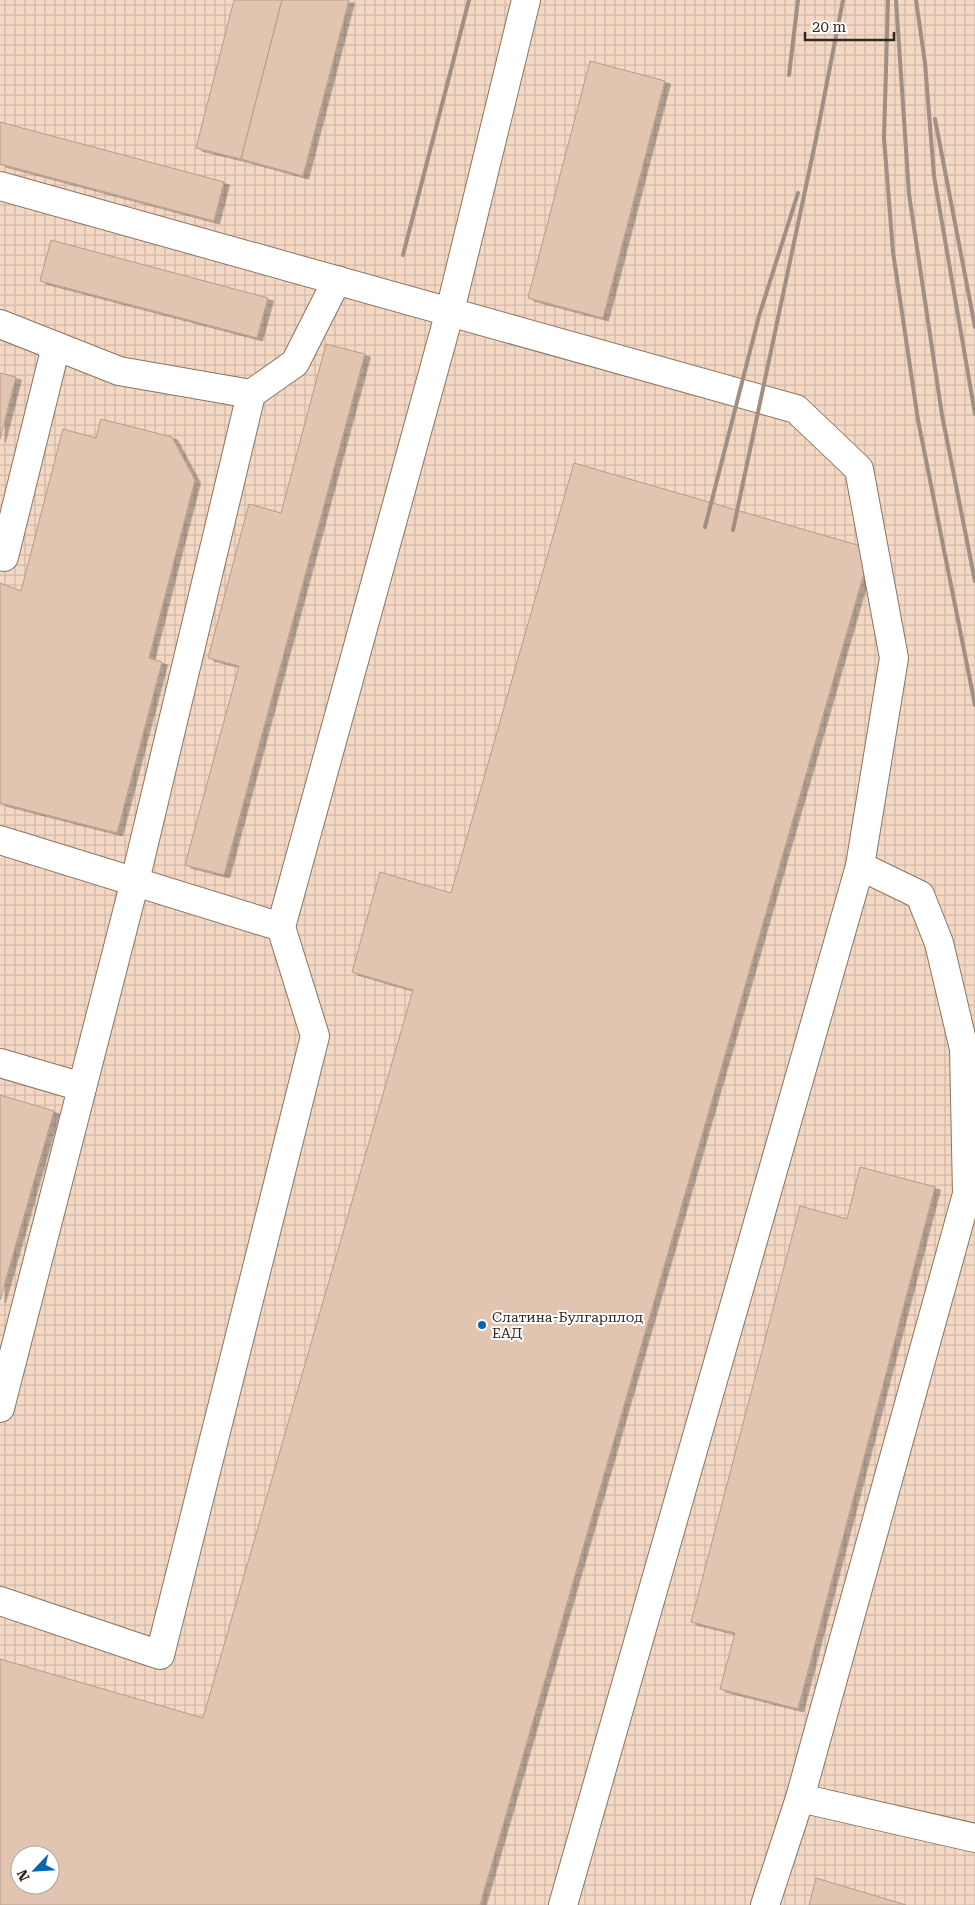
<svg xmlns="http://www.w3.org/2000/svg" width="975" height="1905" font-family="'Roboto Serif',serif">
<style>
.industrial{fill:url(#industrial-grid);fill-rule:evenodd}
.building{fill:#e1c5b1;stroke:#b79c89;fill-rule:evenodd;filter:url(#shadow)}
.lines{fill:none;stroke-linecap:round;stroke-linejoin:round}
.minor-casing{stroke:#8d7462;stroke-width:30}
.minor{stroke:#fff;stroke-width:28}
.rail{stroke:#a18f83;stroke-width:4}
.poi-dot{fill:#0765b2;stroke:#fff;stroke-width:2}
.labels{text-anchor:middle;stroke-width:4;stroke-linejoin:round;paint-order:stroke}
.poi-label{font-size:14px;fill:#332820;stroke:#fff;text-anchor:start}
</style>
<defs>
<pattern id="industrial-grid" width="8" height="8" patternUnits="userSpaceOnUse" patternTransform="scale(1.25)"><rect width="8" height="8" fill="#f3d8c4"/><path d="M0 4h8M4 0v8" fill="none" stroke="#d1b9a8"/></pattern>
<filter id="shadow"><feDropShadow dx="5.5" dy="3" stdDeviation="0" flood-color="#0004"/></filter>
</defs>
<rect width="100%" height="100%" fill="#fee7d7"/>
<!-- industrial -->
<path class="industrial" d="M0 0H975V1905H0ZM20 1855H50V1885H20Z"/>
<!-- building -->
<g class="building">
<path d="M234 0H282L241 159 196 148Z"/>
<path d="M282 0H349L303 176 241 159Z"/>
<path d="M590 61 665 81 603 318 528 298Z"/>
<path d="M0 122 224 182 214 221 0 164Z"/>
<path d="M51 240 268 298 257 338 40 281Z"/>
<path d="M326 344 365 354 224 875 185 865 239 666 208 658 249 504 281 513Z"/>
<path d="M0 373 16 377 0 439Z"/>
<path d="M101 419 172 437 195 480 149 658 162 662 117 833 0 803V583L21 591 63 429 96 438Z"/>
<path d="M574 463 871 549 480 1905H0V1659L203 1718 413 990 352 972 380 872 451 893ZM20 1855H50V1885H20Z"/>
<path d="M0 1095 54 1111 0 1300Z"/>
<path d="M860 1167 935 1187 798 1709 720 1689 735 1633 691 1622 800 1206 847 1219Z"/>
<path d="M816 1878 906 1905H809Z"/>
</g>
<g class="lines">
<defs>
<g id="minor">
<path d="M0 186 796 409 859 469 894 658 860 866 563 1905"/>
<path d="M0 324 119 371 251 394 295 363 337 280"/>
<path d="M4 557 56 346"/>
<path d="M0 840 281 927 450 311 526 0"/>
<path d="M0 1063 82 1087"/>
<path d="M0 1408 135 881 251 394"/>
<path d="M0 1601 160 1655 315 1036 281 927"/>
<path d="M800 1798 975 1838"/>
<path d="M765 1905 800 1798 967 1194 964 1049 939 943 920 895 860 866"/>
</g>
</defs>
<!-- minor casing -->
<use href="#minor" class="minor-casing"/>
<!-- minor -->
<use href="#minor" class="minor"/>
<!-- rail -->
<g class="rail">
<path d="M888 0 884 138 893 252 918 420 975 705"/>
<path d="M896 0 909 194 942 415 975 581"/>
<path d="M916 0 925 63 934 176 975 414"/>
<path d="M789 75 798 0"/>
<path d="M935 119 975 327"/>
<path d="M403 255 469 0"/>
<path d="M705 527 759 316 798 193"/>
<path d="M733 530 816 139 843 0"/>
</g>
</g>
<!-- markers -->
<circle class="poi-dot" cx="482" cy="1325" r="5"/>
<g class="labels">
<!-- poi labels -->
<g class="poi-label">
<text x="492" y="1322">Слатина-Булгарплод<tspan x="492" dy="16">ЕАД</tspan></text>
</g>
</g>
<!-- north arrow -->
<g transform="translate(35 1870) rotate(245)"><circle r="24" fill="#ffffff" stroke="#ada9a6"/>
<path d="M0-4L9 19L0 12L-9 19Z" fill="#0765b2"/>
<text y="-8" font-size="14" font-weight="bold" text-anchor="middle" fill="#332820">N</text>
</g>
<!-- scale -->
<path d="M805 32v8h89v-8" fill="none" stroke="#332820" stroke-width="2.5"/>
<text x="812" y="32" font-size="15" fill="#332820" stroke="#ffffff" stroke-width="4" paint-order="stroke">20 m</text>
</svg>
